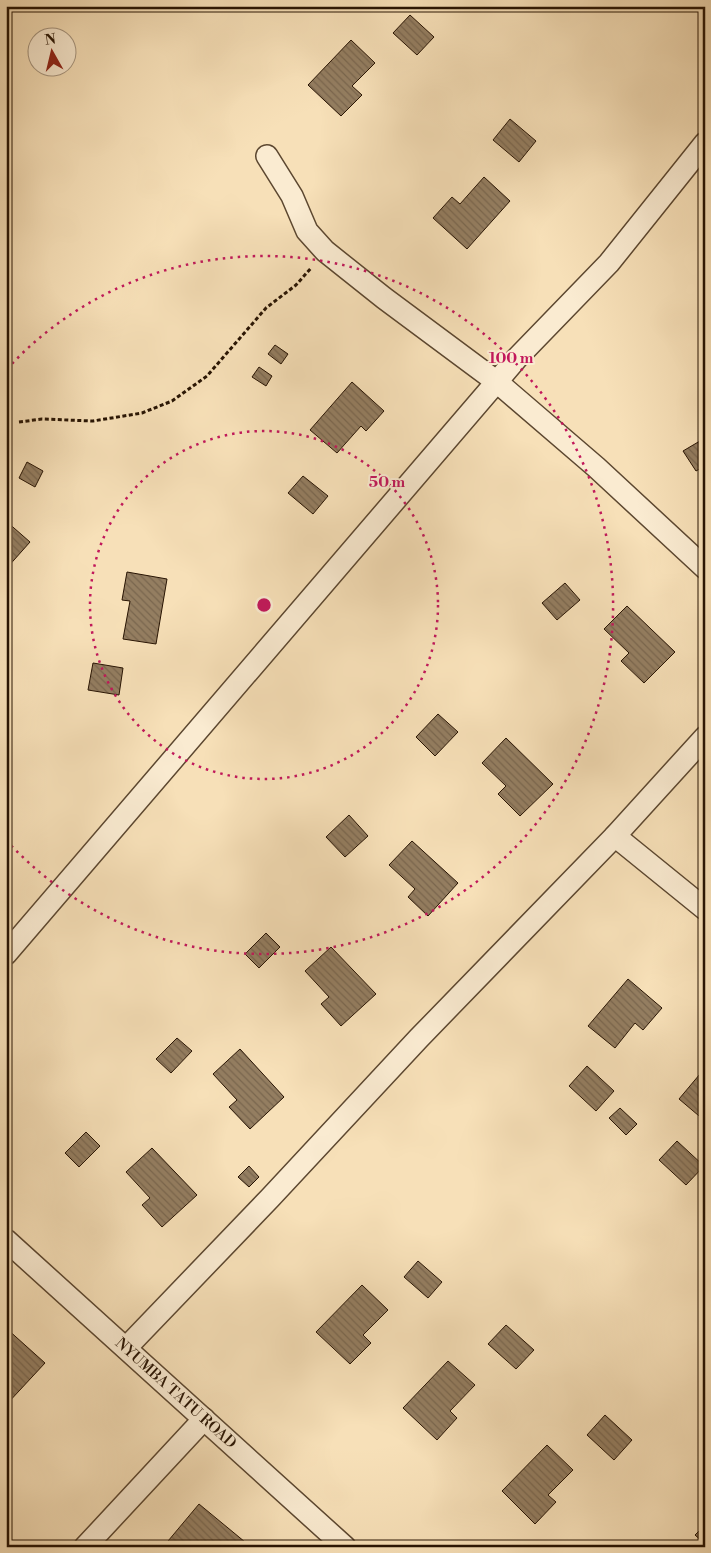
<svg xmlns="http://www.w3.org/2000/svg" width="711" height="1553" font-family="'Libre Bodoni',serif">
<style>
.building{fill:url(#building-back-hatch);stroke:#281403}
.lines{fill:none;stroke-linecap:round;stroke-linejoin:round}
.street-casing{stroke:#5c4730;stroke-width:24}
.path{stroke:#281403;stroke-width:3;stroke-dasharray:4 2.5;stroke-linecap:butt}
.street{stroke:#faebd1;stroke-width:21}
.ring{fill:none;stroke:#c2185b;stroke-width:2.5;stroke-dasharray:2.5 5}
.labels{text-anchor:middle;stroke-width:4;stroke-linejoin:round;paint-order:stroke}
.street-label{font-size:15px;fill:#281403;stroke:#faebd1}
.centre{fill:#c2185b;stroke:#faebd1;stroke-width:2.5}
.ring-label{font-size:15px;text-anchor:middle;font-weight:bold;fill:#c2185b;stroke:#faebd1;stroke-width:4;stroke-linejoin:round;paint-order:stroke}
</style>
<defs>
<pattern id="building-back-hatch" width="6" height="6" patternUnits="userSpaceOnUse" patternTransform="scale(1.25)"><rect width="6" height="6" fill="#947e61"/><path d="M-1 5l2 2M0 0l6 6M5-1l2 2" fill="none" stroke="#79664e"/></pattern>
</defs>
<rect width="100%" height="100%" fill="#f7e0b8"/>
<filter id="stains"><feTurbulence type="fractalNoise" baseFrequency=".004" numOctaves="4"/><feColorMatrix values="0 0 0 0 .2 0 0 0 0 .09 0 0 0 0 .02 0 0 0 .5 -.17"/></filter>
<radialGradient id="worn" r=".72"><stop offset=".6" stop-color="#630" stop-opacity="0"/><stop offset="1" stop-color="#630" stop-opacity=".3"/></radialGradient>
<!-- building -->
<g class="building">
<path d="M410 15 434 37 417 55 393 33Z"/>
<path d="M351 40 375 63 352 86 362 95 341 116 308 85Z"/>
<path d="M510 119 536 141 519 162 493 140Z"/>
<path d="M484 177 510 201 467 249 433 218 452 197 460 204Z"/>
<path d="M275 345 288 354 281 364 268 354Z"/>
<path d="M259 367 272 376 266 386 252 377Z"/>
<path d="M352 382 384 411 366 431 361 426 337 453 310 430Z"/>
<path d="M705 438V466L696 471 683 451Z"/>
<path d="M27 462 43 471 35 487 19 478Z"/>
<path d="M303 476 328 496 313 514 288 493Z"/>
<path d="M6 521 30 542 6 569Z"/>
<path d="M127 572 167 579 156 644 123 639 130 601 122 600Z"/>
<path d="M565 583 580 600 557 620 542 603Z"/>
<path d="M627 606 675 652 644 683 621 661 629 653 604 629Z"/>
<path d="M93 663 123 668 119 695 88 690Z"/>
<path d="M438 714 458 732 435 756 416 737Z"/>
<path d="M506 738 553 784 520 816 498 794 506 786 482 763Z"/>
<path d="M349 815 368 836 345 857 326 837Z"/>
<path d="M412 841 458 883 428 916 408 897 415 889 389 865Z"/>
<path d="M266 933 280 947 259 968 245 954Z"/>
<path d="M331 947 376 994 341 1026 321 1004 329 997 305 971Z"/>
<path d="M628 979 662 1008 643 1030 635 1023 615 1048 588 1026Z"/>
<path d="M177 1038 192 1051 171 1073 156 1059Z"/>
<path d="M240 1049 284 1097 250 1129 229 1107 237 1100 213 1074Z"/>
<path d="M587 1066 614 1091 596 1111 569 1086Z"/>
<path d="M705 1068V1121L679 1099Z"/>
<path d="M620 1108 637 1124 626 1135 609 1118Z"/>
<path d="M86 1132 100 1146 79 1167 65 1153Z"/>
<path d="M677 1141 704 1166 686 1185 659 1160Z"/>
<path d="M152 1148 197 1195 162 1227 142 1205 150 1198 126 1172Z"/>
<path d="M249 1166 259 1177 249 1187 238 1177Z"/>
<path d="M418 1261 442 1282 428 1298 404 1277Z"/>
<path d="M362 1285 388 1310 363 1335 371 1343 350 1364 316 1332Z"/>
<path d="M506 1325 534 1350 516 1369 488 1344Z"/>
<path d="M6 1328 45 1363 6 1405Z"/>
<path d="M448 1361 475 1385 450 1411 457 1418 437 1440 403 1408Z"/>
<path d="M605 1415 632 1440 614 1460 587 1435Z"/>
<path d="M547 1445 573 1470 548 1495 556 1502 535 1524 502 1491Z"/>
<path d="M199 1504 245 1542 241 1547H163Z"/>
<path d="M705 1525V1544L695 1535Z"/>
</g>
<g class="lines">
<defs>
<g id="street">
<path d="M267 156 292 196 307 231 325 251 384 298 497 382 596 467 705 568"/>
<path d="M615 836 705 909"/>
<path d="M6 954 517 358 609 263 705 143"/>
<path d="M6 1240 345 1547"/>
<path d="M126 1348 270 1198 419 1038 615 836 705 737"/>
<path d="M85 1547 204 1419"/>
</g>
</defs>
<!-- street casing -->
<use href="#street" class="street-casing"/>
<!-- path -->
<path class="path" d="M19 422 42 419 93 421 142 413 172 401 207 376 266 308 296 285 311 268"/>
<!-- street -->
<use href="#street" class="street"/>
</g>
<!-- distance rings -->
<g class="ring">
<circle cx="264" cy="605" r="174"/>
<path d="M7 369A349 349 0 1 1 7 841"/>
</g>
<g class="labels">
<!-- street labels -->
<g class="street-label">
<text transform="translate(176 1393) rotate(42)" y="5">NYUMBA TATU ROAD</text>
</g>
</g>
<circle cx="264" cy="605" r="8" class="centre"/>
<g class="ring-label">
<text x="511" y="363">100 m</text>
<text x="387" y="487">50 m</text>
</g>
<!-- margin -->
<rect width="711" height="1553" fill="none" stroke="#f7e0b8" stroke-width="25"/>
<rect x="8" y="8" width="696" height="1538" fill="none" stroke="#281403" stroke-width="2.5"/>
<rect x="12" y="12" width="686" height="1528" fill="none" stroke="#281403"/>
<!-- north arrow -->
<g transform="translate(52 52) rotate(352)"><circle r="24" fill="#faebd1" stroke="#a6957f"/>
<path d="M0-4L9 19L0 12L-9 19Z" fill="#8f2418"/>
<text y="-8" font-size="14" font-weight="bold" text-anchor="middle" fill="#281403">N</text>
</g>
<rect width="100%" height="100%" filter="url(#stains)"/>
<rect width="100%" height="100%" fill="url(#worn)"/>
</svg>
